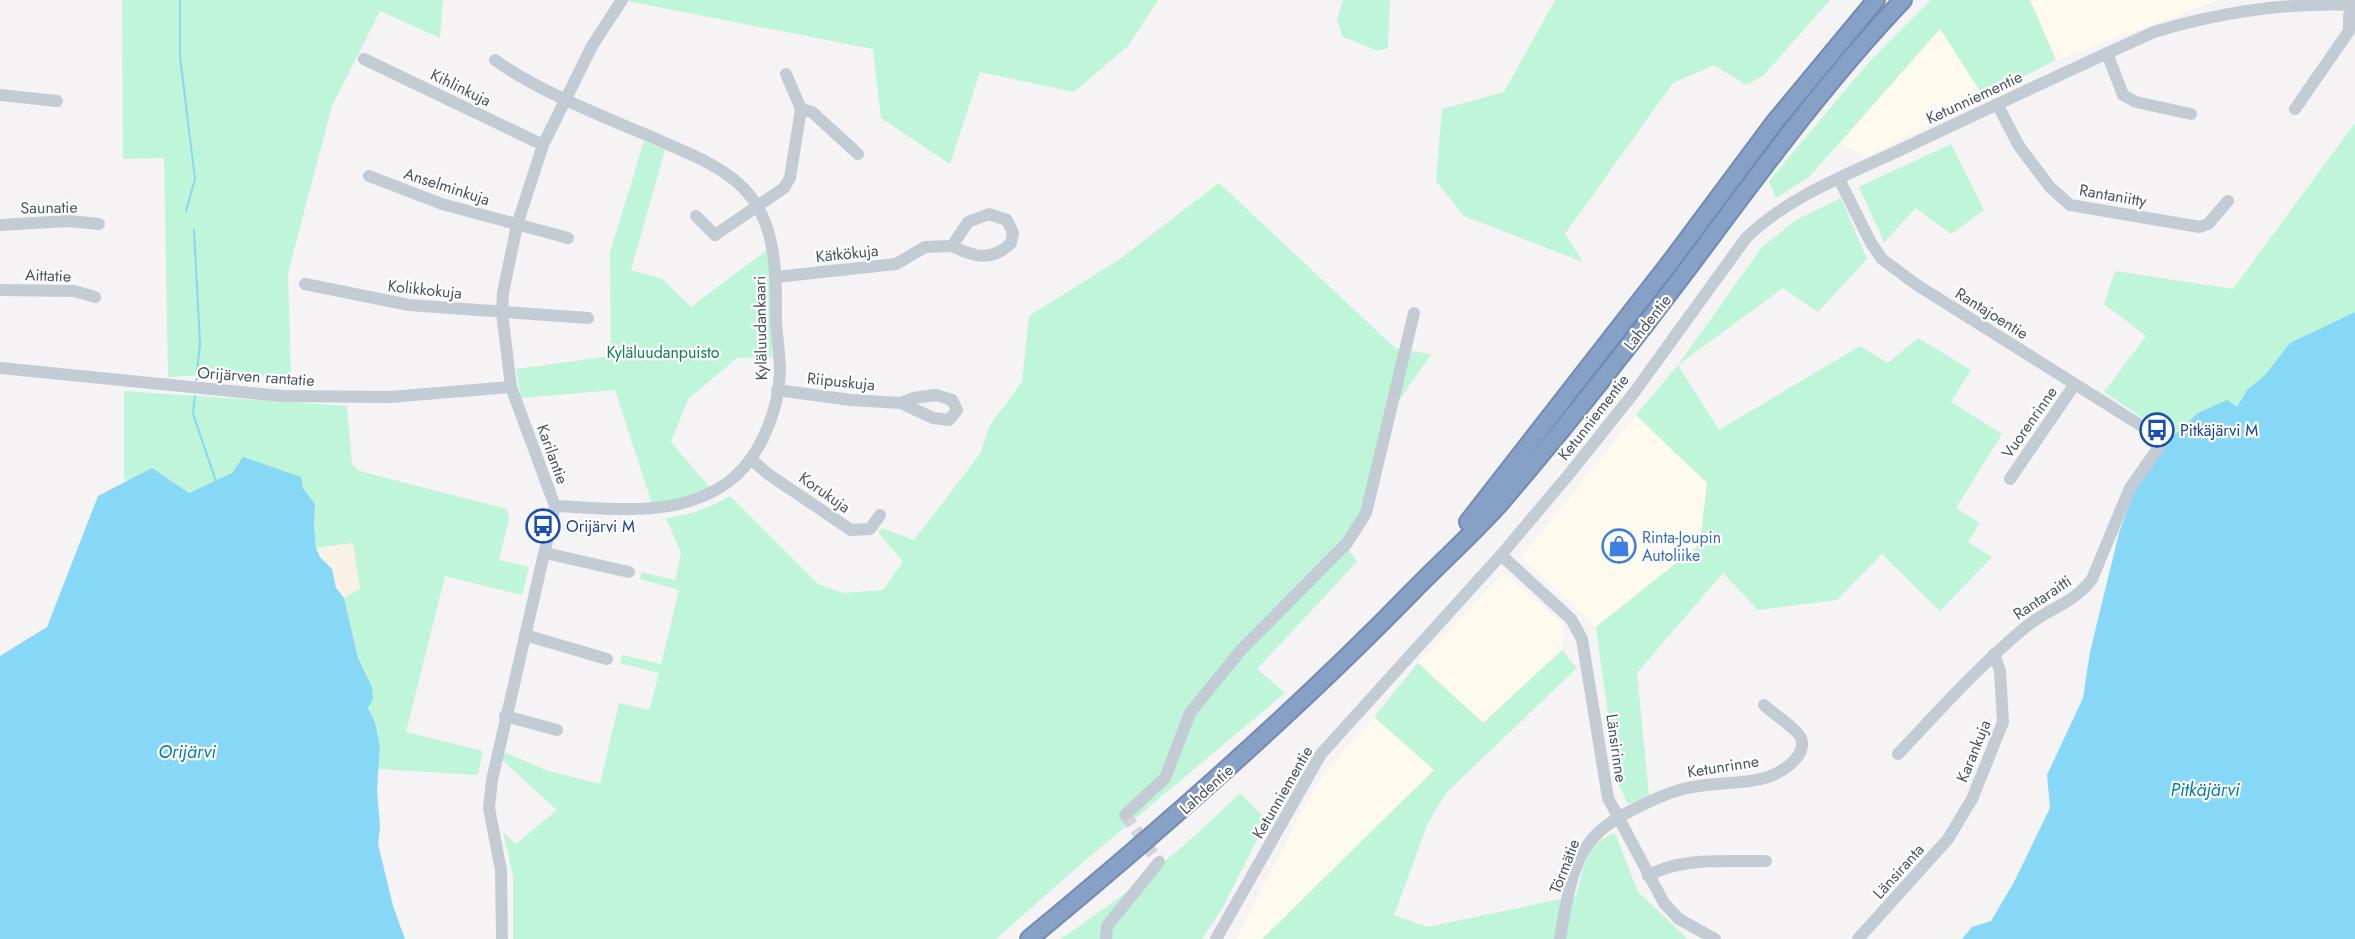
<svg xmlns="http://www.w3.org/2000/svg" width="2355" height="939" font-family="Jost,sans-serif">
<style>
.commercial{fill:#fefbee}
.green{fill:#bff5d8}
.sand{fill:#f7f2e3}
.water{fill:#87d8f7}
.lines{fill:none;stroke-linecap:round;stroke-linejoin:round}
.stream{stroke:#87d8f7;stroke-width:2}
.minor-tunnel{stroke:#d2d3d6;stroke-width:12;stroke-dasharray:12 6;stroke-linecap:butt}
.highway-casing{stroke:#718bb2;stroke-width:20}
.minor{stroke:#c3ccd5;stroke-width:12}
.highway{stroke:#86a0c6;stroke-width:16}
.labels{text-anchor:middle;stroke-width:4.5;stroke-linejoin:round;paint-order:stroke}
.street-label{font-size:16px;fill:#485463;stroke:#fff}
.park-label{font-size:16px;fill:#0c8451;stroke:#fff}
.transit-label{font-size:16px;fill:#164399;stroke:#fff;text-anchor:start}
.shop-label{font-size:16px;fill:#366cbe;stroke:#fff;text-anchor:start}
.water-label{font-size:18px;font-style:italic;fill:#027cad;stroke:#fff}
</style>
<rect width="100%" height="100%" fill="#f5f3f3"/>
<!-- commercial -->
<g class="commercial">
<path d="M2030 0H2219L2056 60Z"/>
<path d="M1940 28 1984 97 1865 157 1841 143Z"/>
<path d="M1636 415 1707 483 1700 544 1596 627 1521 557Z"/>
<path d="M1504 573 1564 625 1562 650 1483 723 1418 663Z"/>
<path d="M1374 717 1434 770 1262 939H1236L1317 783Z"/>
</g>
<!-- green -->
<g class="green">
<path d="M122 0H443L440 38 380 11 332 106 288 273 291 377 226 374 168 377 164 158 123 159Z"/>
<path d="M622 0H1158L1128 46 1074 92 980 72 950 164 881 118 873 49Z"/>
<path d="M1343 0H1390L1388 48 1378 51 1343 37 1337 20Z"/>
<path d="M1555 0H1830L1763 76 1746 85 1714 65 1673 83 1565 234 1583 262 1464 216 1436 181 1442 109 1504 92Z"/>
<path d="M1931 0H2030L2056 60 1984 97 1940 29 1810 176 1776 198 1769 181 1868 63Z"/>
<path d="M2355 123V312L2290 343 2264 376 2247 390 2237 407 2198 413 2172 437 2104 392 2146 336 2104 304 2115 271 2233 289Z"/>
<path d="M644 141 665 150 631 270 662 279 691 307 767 250 771 272 772 357 737 358 688 399 671 442 711 489 699 495 652 504 615 390 521 398 516 369 611 356 610 252Z"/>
<path d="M1951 144 1984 210 1951 234 1916 208 1884 242 1859 187Z"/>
<path d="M1219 183 1395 348 1431 354 1391 412 1350 551 1357 562 1257 669 1285 693 1082 863 996 939H513V876L503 832 516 844 557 810 501 759 503 752 549 771 600 784 619 703 649 710 659 673 620 663 622 655 661 664 679 590 640 579 642 572 675 580 681 553 666 518C690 515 709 508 730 496L818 584 843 593 883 590 903 562 878 532 882 528 914 540 980 454 990 425 1022 382 1029 316 1120 259Z"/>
<path d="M1841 198 1867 259 1818 312 1783 288 1678 365 1719 430 1860 346 1888 363 1918 338 1971 370 1951 402 2002 434 1956 508 1980 523 1968 542 1992 557 1940 611 1882 554 1837 600 1758 610 1723 573 1637 673 1649 795 1628 804 1617 781 1596 627 1700 544 1707 483 1636 415 1678 365 1762 247 1796 220Z"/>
<path d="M124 391 347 406 352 464 359 471 507 509 509 519 499 560 529 567 522 595 445 576 406 732 483 751 478 775 379 769 380 747 375 722 368 707 372 687 358 658 344 598 360 589 353 543 316 548 314 526 315 504 303 488 300 477 232 473 189 493 152 468 128 481 124 478Z"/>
<path d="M1562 650 1577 668 1447 792 1428 823 1394 915 1427 927 1576 896C1584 868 1586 843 1615 833L1638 892 1688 939H1262L1434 770 1374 717 1418 663 1483 723Z"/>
<path d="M1240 793 1267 820 1223 907 1202 939H1060C1125 896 1185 848 1240 793Z"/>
</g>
<!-- sand -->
<path class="sand" d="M353 543 360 589 344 598 336 588 329 566 320 557 316 548Z"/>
<!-- water -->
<g class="water">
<path d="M2355 312V939H1962L1972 927 1991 921 2014 882 2050 808 2047 775 2083 698 2090 652 2119 533 2138 481 2172 437 2198 413 2227 400 2237 407 2247 390 2264 376 2290 343Z"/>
<path d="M243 457 301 477 303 488 315 504 314 526 316 548 320 557 332 569 336 588 344 598 358 658 372 687 373 699 368 708 375 722 380 747 377 790 380 827 378 844 393 906 405 939H0V656L47 627 98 496 152 468 189 493 232 473Z"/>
</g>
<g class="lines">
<!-- stream -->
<g class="stream">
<path d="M180 0V56L195 179 186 211"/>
<path d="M194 230 200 344 197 372"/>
<path d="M196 380 197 379"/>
<path d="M195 396 193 414 216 481"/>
</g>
<!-- minor-tunnel -->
<path class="minor-tunnel" d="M1125 815 1159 862"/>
<defs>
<g id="highway">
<path d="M1468 522 1672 260 1774 123 1876 0"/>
<path d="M1029 939C1162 829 1291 716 1412 592 1442 561 1475 532 1503 500 1567 425 1629 347 1689 267 1757 176 1824 83 1903 0"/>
</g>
</defs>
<!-- highway casing -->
<use href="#highway" class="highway-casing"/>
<!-- minor -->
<g class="minor">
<path d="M2107 53 2123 95 2136 102 2191 114"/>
<path d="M364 59 543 145"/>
<path d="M495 60C536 90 606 118 654 138 682 151 714 162 738 183 778 218 776 273 776 322 777 339 780 355 780 372 779 411 759 460 727 483 676 519 613 508 555 506"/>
<path d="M0 95 57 101"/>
<path d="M1997 104 2019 146 2050 187 2070 205 2200 227 2208 224 2228 201"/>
<path d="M801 109 812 112 858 154"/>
<path d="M2295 109 2349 31V16L2354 5"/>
<path d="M369 176 442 204 568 238"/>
<path d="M1839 179 1871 243 1882 259 1917 285 2164 440 2130 488 2092 579C2074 604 2044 610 2022 630 1977 668 1938 712 1898 754"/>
<path d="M696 216 715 235 784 188 790 178 801 109 786 74"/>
<path d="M0 225 69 221 99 224"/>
<path d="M776 277 896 264 925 247 952 246 968 222 989 214 1007 220 1013 233 1011 243C992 262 974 257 952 246"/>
<path d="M305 284 409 305 588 318"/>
<path d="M0 290 74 291 95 297"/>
<path d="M0 368 282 396 390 397 511 387"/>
<path d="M777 390 851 400 901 403 913 398 936 395 952 400 957 410 949 420 933 418 901 403"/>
<path d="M751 459 768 474 851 530 870 529 880 515"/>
<path d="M2010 479 2075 384"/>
<path d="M545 553 629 572"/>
<path d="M1501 555 1571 619 1582 639 1608 798 1664 903 1679 919 1715 939"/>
<path d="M525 635 607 659"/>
<path d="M505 716 557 730"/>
<path d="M1125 815 1165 778 1190 713 1241 650 1347 543 1366 513 1414 313"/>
<path d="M1648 876C1681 856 1729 862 1766 861"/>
<path d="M502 939 501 870 489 808 492 780 555 506 511 387 502 312 503 293 517 225 543 145 592 46 622 0"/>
<path d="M1106 939 1107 926 1159 862"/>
<path d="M1216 939 1321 754 1501 555 1570 473 1633 394 1746 238C1789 196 1847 175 1900 150 1985 110 2069 70 2154 32 2221 12 2285 2 2355 5"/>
<path d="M1560 939C1566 904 1571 858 1598 833 1615 816 1660 795 1683 789 1709 782 1735 785 1760 779 1777 776 1808 758 1801 738 1798 730 1771 712 1764 705"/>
<path d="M1858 939 1948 839 1972 799 2003 722 2000 671 1994 654"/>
</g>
<!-- highway -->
<use href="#highway" class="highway"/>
</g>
<!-- icons -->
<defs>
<symbol id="bus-ring" viewBox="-11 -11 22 22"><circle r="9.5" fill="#fff" stroke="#1a4fb4" stroke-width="1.5"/><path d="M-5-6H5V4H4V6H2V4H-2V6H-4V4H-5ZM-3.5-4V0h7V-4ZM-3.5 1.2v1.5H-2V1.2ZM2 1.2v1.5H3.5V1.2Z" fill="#1a4fb4"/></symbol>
<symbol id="shop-ring" viewBox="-11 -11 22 22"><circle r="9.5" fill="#fff" stroke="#3f7fe0" stroke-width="1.5"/><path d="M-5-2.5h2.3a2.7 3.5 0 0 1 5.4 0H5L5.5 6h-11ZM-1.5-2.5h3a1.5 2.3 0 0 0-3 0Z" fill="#3f7fe0"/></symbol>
</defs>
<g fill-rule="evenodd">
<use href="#bus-ring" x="2138" y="411" width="38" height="38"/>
<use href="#bus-ring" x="524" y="507" width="38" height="38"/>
<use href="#shop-ring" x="1600" y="527" width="38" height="38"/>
</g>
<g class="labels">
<!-- street labels -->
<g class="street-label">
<text transform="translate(461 87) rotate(26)" y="6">Kihlinkuja</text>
<text transform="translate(1974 97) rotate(-25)" y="6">Ketunniementie</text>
<text transform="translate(447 186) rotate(18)" y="6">Anselminkuja</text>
<text transform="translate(2113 195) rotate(10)" y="6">Rantaniitty</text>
<text transform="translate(49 207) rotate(-1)" y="6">Saunatie</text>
<text transform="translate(847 253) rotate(-6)" y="6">Kätkökuja</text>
<text transform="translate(48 275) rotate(2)" y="6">Aittatie</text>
<text transform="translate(425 289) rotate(6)" y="6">Kolikkokuja</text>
<text transform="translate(1992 313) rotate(32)" y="6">Rantajoentie</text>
<text transform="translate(1647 322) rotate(-52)" y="6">Lahdentie</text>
<text transform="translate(760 328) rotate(-91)" y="6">Kyläluudankaari</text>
<text transform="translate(256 376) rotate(4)" y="6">Orijärven rantatie</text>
<text transform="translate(841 381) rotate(6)" y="6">Riipuskuja</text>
<text transform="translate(1593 417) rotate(-52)" y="6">Ketunniementie</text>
<text transform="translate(2029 422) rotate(-55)" y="6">Vuorenrinne</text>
<text transform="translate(553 454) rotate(70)" y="6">Karilantie</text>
<text transform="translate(825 492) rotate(35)" y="6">Korukuja</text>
<text transform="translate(2042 597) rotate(-34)" y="6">Rantaraitti</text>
<text transform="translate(1617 748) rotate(82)" y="6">Länsirinne</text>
<text transform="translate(1973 751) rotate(-68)" y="6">Karankuja</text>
<text transform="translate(1723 766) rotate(-9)" y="6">Ketunrinne</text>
<text transform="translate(1206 789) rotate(-42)" y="6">Lahdentie</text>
<text transform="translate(1282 792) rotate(-60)" y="6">Ketunniementie</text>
<text transform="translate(1564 866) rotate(-69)" y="6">Törmätie</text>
<text transform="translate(1898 871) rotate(-48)" y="6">Länsiranta</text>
</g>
<!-- park labels -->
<g class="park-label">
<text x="663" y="358">Kyläluudanpuisto</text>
</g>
<!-- transit labels -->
<g class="transit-label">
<text x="2180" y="436">Pitkäjärvi M</text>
<text x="566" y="532">Orijärvi M</text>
</g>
<!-- shop labels -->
<g class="shop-label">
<text x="1642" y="543">Rinta-Joupin<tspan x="1642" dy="18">Autoliike</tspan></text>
</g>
<!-- water labels -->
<g class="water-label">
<text x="187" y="758">Orijärvi</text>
<text x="2205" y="796">Pitkäjärvi</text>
</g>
</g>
</svg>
